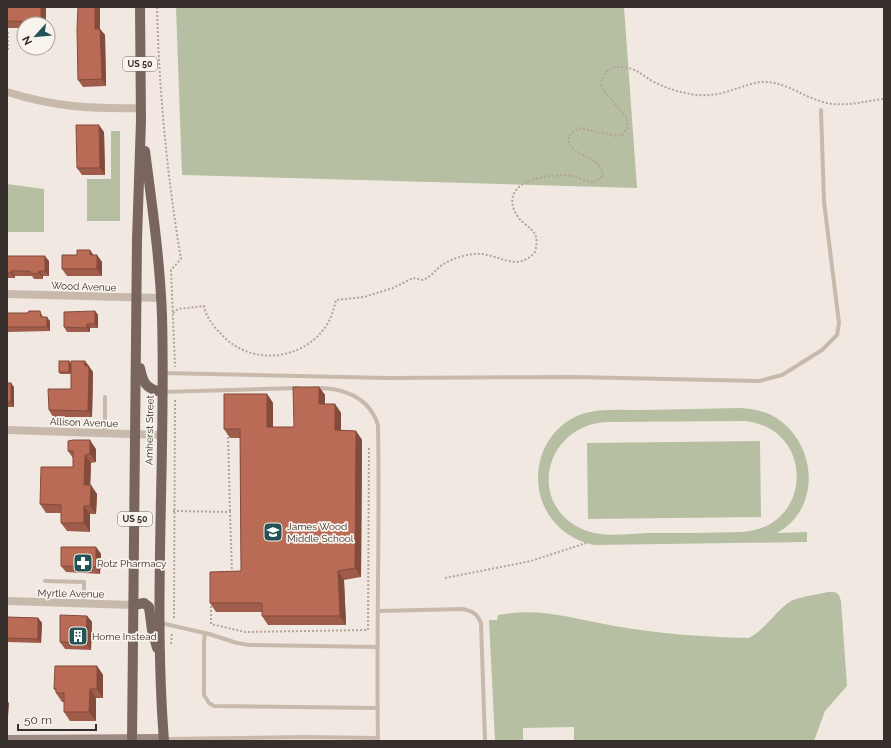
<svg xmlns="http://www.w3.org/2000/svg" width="891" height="748" font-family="Raleway,sans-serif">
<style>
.green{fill:#b6bfa2;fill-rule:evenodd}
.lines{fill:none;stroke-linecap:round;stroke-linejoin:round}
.path{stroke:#b4a398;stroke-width:2;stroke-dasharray:2 2;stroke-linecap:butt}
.lane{stroke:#c8b9ad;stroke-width:4}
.street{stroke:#c8b9ad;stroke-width:8}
.secondary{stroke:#9c897f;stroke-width:10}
.primary{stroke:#78665e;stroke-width:10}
.wall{fill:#a05c4a}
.shaded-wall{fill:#824b3c}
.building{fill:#ba6b56;stroke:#824b3c}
.labels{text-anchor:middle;stroke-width:3.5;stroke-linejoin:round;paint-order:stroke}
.shield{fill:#f9f3ed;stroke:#716a65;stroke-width:1}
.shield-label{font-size:9px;font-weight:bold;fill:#372f2b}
.street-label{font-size:10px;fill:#372f2b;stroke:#f9f3ed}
.poi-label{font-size:10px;fill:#372f2b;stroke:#f9f3ed;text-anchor:start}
</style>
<rect width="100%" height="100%" fill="#f1e9e1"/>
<!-- green -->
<g class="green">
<path d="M176 7H624L637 188 182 175Z"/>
<path d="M111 131H120V221H87V179H111Z"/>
<path d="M7 184 44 189V232H7Z"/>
<path d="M740 408C755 409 770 412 782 422 818 451 819 510 777 533L807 532V542L595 545C571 541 550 524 542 501 530 466 546 427 582 414 601 408 623 410 642 410 675 409 707 409 740 408ZM745 421C816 429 813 528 742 532 711 533 679 533 648 533 627 534 601 538 582 529 526 503 545 426 606 422Z"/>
<path d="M760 441 761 517 588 519 587 443Z"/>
<path d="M828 592H835L839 595 841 601 847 686 825 711 814 741H574V727L523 728V741H495L489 620H497L498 615C543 607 572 619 615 626 659 634 704 637 749 638 766 629 775 611 791 601 802 596 816 595 828 592Z"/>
</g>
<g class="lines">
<!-- path -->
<g class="path">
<path d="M157 7C159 91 167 176 181 259L171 270 175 367"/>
<path d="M8 50V31"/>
<path d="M173 313 178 309 204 306C206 318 215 328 223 336 253 367 306 360 328 323 332 316 334 308 336 300L364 297 393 288 413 278 423 280C431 277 435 270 442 265 451 259 464 255 474 254 499 252 515 274 535 252 542 226 524 230 515 212 500 180 550 173 571 176 579 177 586 182 594 183L603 175C600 154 574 159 568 141L571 133 580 128 616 136 622 135 628 128 626 117 601 87C600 74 609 67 621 67 635 67 643 76 654 82 664 87 675 91 686 93 697 96 710 96 722 93 735 90 747 84 760 82 785 80 803 98 827 103 847 107 864 101 884 99"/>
<path d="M228 433 230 512"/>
<path d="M173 511 230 512 232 573"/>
<path d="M445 578 531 561 586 543"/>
<path d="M211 602V624L245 632 368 630 369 446"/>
<path d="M174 618 175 399"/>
<path d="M171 644 172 633"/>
</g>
<!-- lane -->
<g class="lane">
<path d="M163 373 387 378 574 377 759 381 782 375 822 350 837 335 839 323 824 202 821 110"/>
<path d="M314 388C343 387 369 397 378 425 380 531 376 636 378 741"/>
<path d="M162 392 298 388"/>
<path d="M105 432V397"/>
<path d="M45 581 84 582V603"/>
<path d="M379 611 463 609C473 611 477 614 481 623L485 741"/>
<path d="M161 623 209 634 237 643 249 645 378 647"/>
<path d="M205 633 204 641V695L209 703 214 706 378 708"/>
<path d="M164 739 305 737 378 738"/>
</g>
<!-- street -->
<g class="street">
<path d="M7 92C55 107 91 109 141 108"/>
<path d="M7 294 161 298"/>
<path d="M7 430 161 435"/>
<path d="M7 601 134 605"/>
</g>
<!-- secondary -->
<path class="secondary" d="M7 740 163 739"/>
<!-- primary -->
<g class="primary">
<path d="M145 151C152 205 160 260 162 316 166 457 153 600 164 741"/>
<path d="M140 368C143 383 146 389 162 392"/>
<path d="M134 605 144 603 149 607 152 630 157 648"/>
<path d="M132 741 137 239 141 121 140 7"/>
</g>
</g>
<!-- wall -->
<g class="wall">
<path d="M7 7H46V24H24V28H7Z"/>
<path d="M72 7H106V8L100 7V29L105 35 106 86 83 87 78 80V8H73Z"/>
<path d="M104 132 105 175H82L77 168Z"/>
<path d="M93 255H97L102 262V276H67L62 269Z"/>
<path d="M7 256 49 261V276H43V279H34L32 276H15V278H7Z"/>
<path d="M40 311 43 317 50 321V331L7 332V313H27Z"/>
<path d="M95 311 98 315V328H90V332H67L64 327Z"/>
<path d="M69 361 71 363 85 361 93 372 92 417H53L49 410 71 389V365V374H60L59 372Z"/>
<path d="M7 383 14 387V407H7Z"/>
<path d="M319 387 325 395V404H335L341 413V430L356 431 362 440 361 577 344 580 346 625H268L262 616V612H216L210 603 241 571 240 438H230L224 429 267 394 273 403V427H294Z"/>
<path d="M96 449V462L91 463 90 485 97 494 96 514H90V532L67 531 61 523V513H46L40 504 73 467V458L68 451Z"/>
<path d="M96 547 101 554 100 574 66 572 61 566Z"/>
<path d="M87 616 92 622 91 650 65 649 60 642Z"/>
<path d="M7 617 38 618 42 623 41 643 7 642Z"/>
<path d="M97 666 103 675V698H96V721H70L64 712V702H62L56 693V691L54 689Z"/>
</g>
<!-- shaded-wall -->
<g class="shaded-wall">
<path d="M41 7H46V24H42L41 22Z"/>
<path d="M95 7H100V36L95 29Z"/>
<path d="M100 29 105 35 106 86 102 79Z"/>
<path d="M99 125 104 132 105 175 100 168Z"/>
<path d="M90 250 95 257 90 255Z"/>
<path d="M97 255 102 262V276L97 269Z"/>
<path d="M45 256 49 261V276L45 271Z"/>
<path d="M11 271 15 276V278L11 273Z"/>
<path d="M39 271 43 276V279L39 273Z"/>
<path d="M95 311 98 315V328L95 324Z"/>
<path d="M47 317 50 321V331L47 327Z"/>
<path d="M87 324 90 328V332L87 328Z"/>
<path d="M69 361 71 364V374L69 372Z"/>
<path d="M85 361 93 372 92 417 88 411Z"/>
<path d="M11 383 14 387V407L11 402Z"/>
<path d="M319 387 325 395V413L319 404Z"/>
<path d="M267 394 273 403V436L267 427Z"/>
<path d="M335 404 341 413V439L335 430Z"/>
<path d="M356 431 362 440 361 577 355 568Z"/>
<path d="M90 440 96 449V462L90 454Z"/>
<path d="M85 455 91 463 90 494 84 485Z"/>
<path d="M91 485 97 494 96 514 90 506Z"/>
<path d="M84 506 90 514V532L84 523Z"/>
<path d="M96 547 101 554 100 574 96 567Z"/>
<path d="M338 571 344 580 346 625 340 616Z"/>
<path d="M87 616 92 622 91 650 86 643Z"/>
<path d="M38 618 42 623 41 643 38 639Z"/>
<path d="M97 666 103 675V698L97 689Z"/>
<path d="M90 689 96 698V721L89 712Z"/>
<path d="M7 701 9 703 8 717 7 716Z"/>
</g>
<!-- building -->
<g class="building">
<path d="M7 7H41V22L7 21Z"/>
<path d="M78 7H95V29H100L102 79 78 80 77 29Z"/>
<path d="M76 125H99L100 168H77Z"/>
<path d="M77 250H90V255H97V269H62V255H77Z"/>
<path d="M7 256H45V271H39V273L31 274 30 271H11V273H7Z"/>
<path d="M29 311H40L41 317H47V327H7V313H27Z"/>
<path d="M95 311V324H87V328L64 327V312Z"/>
<rect x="59" y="361" width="10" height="11"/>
<path d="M71 361H85V366H89L88 411 49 410 48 389H71Z"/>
<rect x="7" y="383" width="4" height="19"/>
<path d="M293 387H319V404H335V430L356 431 355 568 338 571 340 616H262V603H210V572L241 571 240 429H224V394H267V427H294Z"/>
<path d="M73 440H90V454L85 455 84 485H91L90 506H84V523H61V505L40 504 41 467H73V451H68V441Z"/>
<path d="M61 547H96V567L61 566Z"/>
<path d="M60 615 87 616 86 643 60 642Z"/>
<path d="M7 617 38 618V639L7 638Z"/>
<path d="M55 666H97V689H90L89 712H64V693H56V689H54Z"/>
</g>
<!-- icons -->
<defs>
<symbol id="school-square" viewBox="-11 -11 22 22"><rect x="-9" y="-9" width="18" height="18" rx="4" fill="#245355" stroke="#f9f3ed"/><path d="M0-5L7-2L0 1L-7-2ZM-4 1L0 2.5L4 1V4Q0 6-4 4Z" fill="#fff"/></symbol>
<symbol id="pharmacy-square" viewBox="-11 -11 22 22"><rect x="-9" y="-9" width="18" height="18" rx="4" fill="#245355" stroke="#f9f3ed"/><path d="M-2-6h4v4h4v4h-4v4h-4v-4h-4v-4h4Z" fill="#fff"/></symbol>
<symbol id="building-square" viewBox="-11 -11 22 22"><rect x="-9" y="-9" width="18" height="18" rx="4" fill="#245355" stroke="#f9f3ed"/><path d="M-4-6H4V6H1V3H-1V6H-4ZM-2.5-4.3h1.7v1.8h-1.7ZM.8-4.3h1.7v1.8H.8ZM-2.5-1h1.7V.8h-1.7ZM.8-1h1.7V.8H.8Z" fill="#fff"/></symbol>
</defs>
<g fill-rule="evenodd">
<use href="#school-square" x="262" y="521" width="22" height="22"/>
<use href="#pharmacy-square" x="72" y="552" width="22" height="22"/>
<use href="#building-square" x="67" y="625" width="22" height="22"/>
</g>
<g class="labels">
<!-- shield labels -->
<g class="shield">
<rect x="123" y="57" width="34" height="14" rx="3"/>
<rect x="118" y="512" width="34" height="14" rx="3"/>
</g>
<g class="shield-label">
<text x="140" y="67">US 50</text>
<text x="135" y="522">US 50</text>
</g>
<!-- street labels -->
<g class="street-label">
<text transform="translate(84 286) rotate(2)" y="4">Wood Avenue</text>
<text transform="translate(84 422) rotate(2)" y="4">Allison Avenue</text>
<text transform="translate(149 430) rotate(-89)" y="4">Amherst Street</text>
<text transform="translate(71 593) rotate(1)" y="4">Myrtle Avenue</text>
</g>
<!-- poi labels -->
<g class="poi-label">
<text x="287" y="530">James Wood<tspan x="287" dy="12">Middle School</tspan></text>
<text x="97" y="567">Rotz Pharmacy</text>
<text x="92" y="640">Home Instead</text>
</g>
</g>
<!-- border -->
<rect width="891" height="748" fill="none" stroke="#372f2b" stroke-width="16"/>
<!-- north arrow -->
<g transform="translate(36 36) rotate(243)"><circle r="19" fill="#f9f3ed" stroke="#aba59f"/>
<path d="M0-3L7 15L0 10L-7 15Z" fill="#245355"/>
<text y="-6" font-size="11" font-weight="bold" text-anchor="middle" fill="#372f2b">N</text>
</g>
<!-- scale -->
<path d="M18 724v6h78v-6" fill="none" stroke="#372f2b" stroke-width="2"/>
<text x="24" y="724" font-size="12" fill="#372f2b" stroke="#f9f3ed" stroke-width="3" paint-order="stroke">50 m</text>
</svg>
